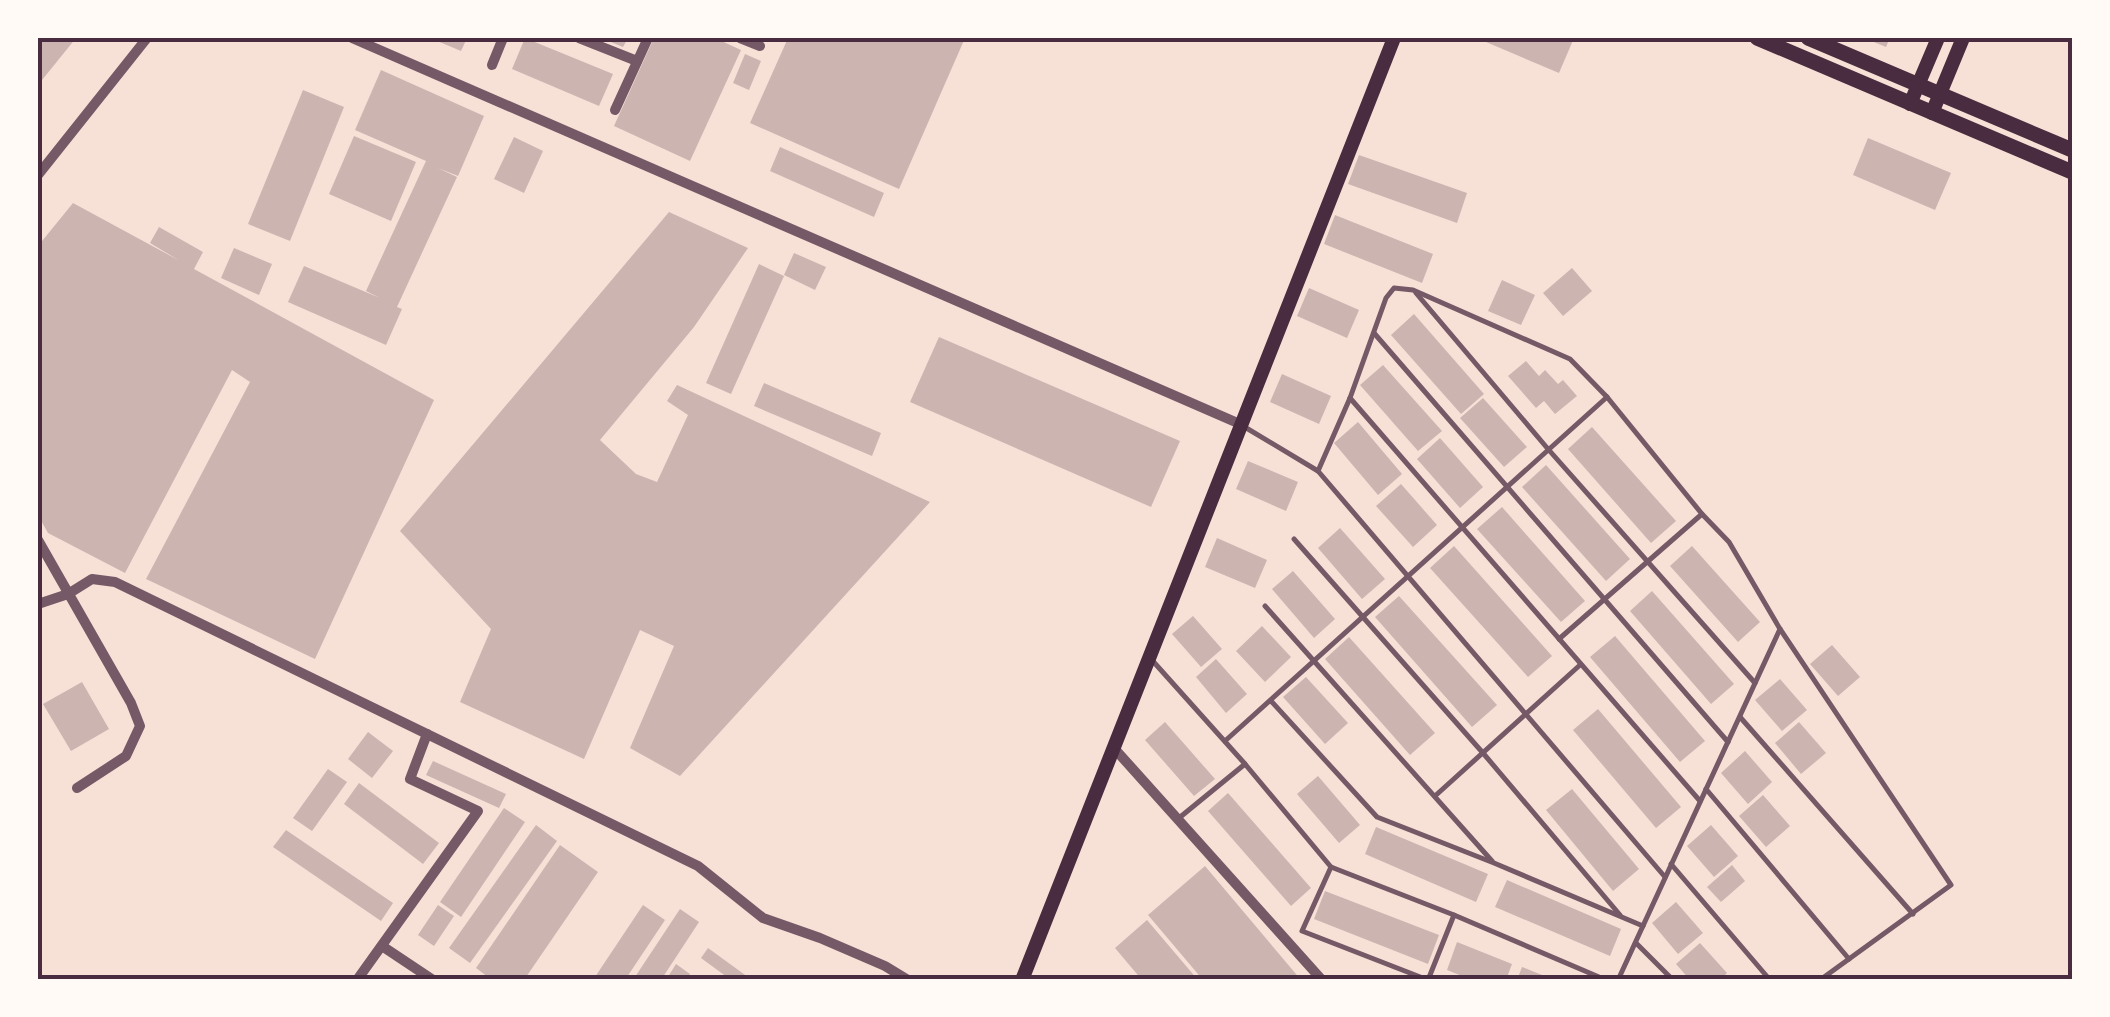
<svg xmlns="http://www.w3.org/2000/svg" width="2110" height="1017" font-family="Merriweather,serif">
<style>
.building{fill:#ccb4b1}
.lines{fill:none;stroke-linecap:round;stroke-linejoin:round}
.service{stroke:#755966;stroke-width:5}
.minor{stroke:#755966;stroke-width:10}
.secondary{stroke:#4a2c40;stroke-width:14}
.trunk{stroke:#4a2c40;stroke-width:15}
.neatline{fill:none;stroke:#4a2c40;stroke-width:4}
</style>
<rect width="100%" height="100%" fill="#f7e1d7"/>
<!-- building -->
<g class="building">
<path d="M38 38H76L38 85Z"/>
<path d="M430 38H467L461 51Z"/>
<path d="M525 38 613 74 599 106 512 69Z"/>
<path d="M601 38H628L623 47Z"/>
<path d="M654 38H715L741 50 690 161 614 126Z"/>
<path d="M788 38H965L899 189 750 123Z"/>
<path d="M1488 38H1574L1559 73 1486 42Z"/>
<path d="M1864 38H1890L1886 47Z"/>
<path d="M745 54 761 61 749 90 733 83Z"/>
<path d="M381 70 484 116 458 176 438 168 457 177 397 307 402 309 386 345 288 302 304 266 380 298 366 291 426 161 355 130Z"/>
<path d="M303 90 344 107 290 241 248 224Z"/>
<path d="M354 136 416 162 391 221 329 194Z"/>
<path d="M514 137 543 151 524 193 494 179Z"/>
<path d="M1868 138 1951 173 1935 210 1853 175Z"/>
<path d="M780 147 884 193 874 217 770 171Z"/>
<path d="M1359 155 1467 193 1457 223 1348 184Z"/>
<path d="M73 203 180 261 150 243 159 227 203 252 194 269 434 400 315 659 146 579 250 382 232 370 125 573 48 533 38 515V246Z"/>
<path d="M669 212 748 248 694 327 600 440 636 474 657 482 688 415 667 401 677 385 930 502 680 776 630 748 674 646 640 630 584 759 460 702 491 629 400 531Z"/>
<path d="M1335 215 1433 254 1422 283 1324 244Z"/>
<path d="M234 248 272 264 259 295 221 278Z"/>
<path d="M794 253 826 267 815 290 784 275Z"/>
<path d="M759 264 784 276 731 394 706 383Z"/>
<path d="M1572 268 1592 291 1563 316 1543 293Z"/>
<path d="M1502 280 1535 295 1521 325 1488 311Z"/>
<path d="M1309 288 1359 310 1347 338 1297 316Z"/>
<path d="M1414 314 1484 394 1461 414 1391 335Z"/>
<path d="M939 337 1180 441 1151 507 910 402Z"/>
<path d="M1526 361 1539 376 1545 370 1558 384 1563 380 1577 396 1555 414 1544 401 1536 408 1508 376Z"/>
<path d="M1383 365 1442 431 1418 451 1360 385Z"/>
<path d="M1282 374 1331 396 1319 424 1270 402Z"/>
<path d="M764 383 881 433 872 456 754 406Z"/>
<path d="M1483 398 1527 447 1504 467 1460 418Z"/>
<path d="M1358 422 1402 474 1378 495 1334 443Z"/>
<path d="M1592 427 1676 521 1651 543 1568 449Z"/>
<path d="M1440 438 1483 487 1460 508 1417 459Z"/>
<path d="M1248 461 1298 482 1286 511 1236 489Z"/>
<path d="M1546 465 1630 559 1606 581 1522 487Z"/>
<path d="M1401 484 1437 525 1413 547 1376 506Z"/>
<path d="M1502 507 1585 601 1561 622 1477 529Z"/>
<path d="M1340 528 1385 579 1362 599 1318 548Z"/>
<path d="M1217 538 1267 560 1255 588 1205 567Z"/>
<path d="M1454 546 1552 656 1528 677 1430 568Z"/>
<path d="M1692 546 1760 622 1738 642 1670 566Z"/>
<path d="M1293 571 1335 619 1314 638 1272 589Z"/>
<path d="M1652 591 1734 684 1711 704 1630 611Z"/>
<path d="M1399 596 1497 705 1472 727 1375 617Z"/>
<path d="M1193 616 1222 649 1201 667 1172 634Z"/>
<path d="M1262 626 1291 657 1265 682 1236 651Z"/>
<path d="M1615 636 1705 741 1680 762 1590 657Z"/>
<path d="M1349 637 1435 733 1410 755 1325 659Z"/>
<path d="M1832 645 1860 677 1838 696 1810 664Z"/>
<path d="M1216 659 1247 694 1226 713 1196 677Z"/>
<path d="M1306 677 1348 723 1325 744 1283 697Z"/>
<path d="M1780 679 1807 710 1782 731 1755 700Z"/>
<path d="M82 682 109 729 71 751 43 704Z"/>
<path d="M1598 709 1681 807 1656 828 1573 730Z"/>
<path d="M1165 722 1215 779 1194 796 1145 740Z"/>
<path d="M1799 722 1826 753 1801 774 1775 743Z"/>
<path d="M368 732 393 751 372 778 348 759Z"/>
<path d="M1745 751 1772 782 1748 804 1721 773Z"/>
<path d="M433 761 506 794 499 808 426 775Z"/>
<path d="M328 769 347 782 312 831 293 818Z"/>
<path d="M1318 776 1360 825 1339 843 1297 794Z"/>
<path d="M359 783 439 843 423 864 344 804Z"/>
<path d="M1572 789 1639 869 1613 891 1546 810Z"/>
<path d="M1228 793 1311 888 1291 906 1208 811Z"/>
<path d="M1763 795 1790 826 1766 847 1739 816Z"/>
<path d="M504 808 525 822 461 917 440 902Z"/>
<path d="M536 825 557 841 470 963 449 948Z"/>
<path d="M1711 825 1738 856 1714 877 1687 846Z"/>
<path d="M1376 827 1488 874 1476 902 1365 854Z"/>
<path d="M286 830 393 903 381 921 273 847Z"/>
<path d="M560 845 598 872 524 980H492L476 968Z"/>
<path d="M1732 865 1745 881 1721 902 1707 887Z"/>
<path d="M1205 866 1301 980H1203L1148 915Z"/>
<path d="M1507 880 1621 929 1610 956 1495 907Z"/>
<path d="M1325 891 1439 935 1428 964 1314 919Z"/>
<path d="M1676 902 1703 933 1678 954 1652 923Z"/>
<path d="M438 905 454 916 434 946 418 935Z"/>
<path d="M643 905 665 920 625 980H593Z"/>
<path d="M680 909 699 922 661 980H633Z"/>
<path d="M1147 920 1198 980H1142L1115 948Z"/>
<path d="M1457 942 1512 964 1506 980H1472L1447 970Z"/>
<path d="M1700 943 1727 973 1720 980H1690L1676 964Z"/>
<path d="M708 948 752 980H731L701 958Z"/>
<path d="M676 964 690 974 686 980H666Z"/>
<path d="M1522 967 1552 979V980H1517Z"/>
</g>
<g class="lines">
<!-- service -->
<g class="service">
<path d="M1416 293 1548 449 1755 683"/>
<path d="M1374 333 1728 742"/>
<path d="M1350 398 1700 801"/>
<path d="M1243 426 1318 471 1665 877"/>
<path d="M1318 471 1350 398 1386 298 1394 288 1413 290 1570 359 1607 397 1702 514 1729 542 1780 629 1951 885 1820 980"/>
<path d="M1294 539 1483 753 1620 915"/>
<path d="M1265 606 1492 861"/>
<path d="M1559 639 1702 514"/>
<path d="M1151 659 1245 764 1331 867 1454 915 1606 980"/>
<path d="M1271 701 1377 817 1494 863 1643 926"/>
<path d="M1740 717 1913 914"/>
<path d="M1225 741 1607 397"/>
<path d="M1706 789 1849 959"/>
<path d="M1435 796 1580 665"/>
<path d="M1179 818 1245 764"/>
<path d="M1671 864 1770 980"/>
<path d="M1331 867 1302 931 1428 980 1454 915"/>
<path d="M1636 943 1673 980"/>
<path d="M1618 980 1780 629"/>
</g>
<!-- minor -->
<g class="minor">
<path d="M352 38 1240 424"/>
<path d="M579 38 637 61"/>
<path d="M740 38 760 46"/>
<path d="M492 65 503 38"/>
<path d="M615 110 648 38"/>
<path d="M38 175 147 38"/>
<path d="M38 540 131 703 140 726 126 756 77 788"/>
<path d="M38 604 68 594 92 579 115 582 698 866 763 918 820 938 885 966 908 980"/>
<path d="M1113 747 1322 980"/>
<path d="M382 946 433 980"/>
<path d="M357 980 478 811 410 779 427 734"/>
</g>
<!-- secondary -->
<g class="secondary">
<path d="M1910 104 1938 38"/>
<path d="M1932 113 1963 38"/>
<path d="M1022 980 1394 38"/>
</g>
<!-- trunk -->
<g class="trunk">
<path d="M1757 38 2072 172"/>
<path d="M1808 38 2072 150"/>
</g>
</g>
<!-- border -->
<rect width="2110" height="1017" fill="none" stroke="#fffaf5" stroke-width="80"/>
<rect x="40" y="40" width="2030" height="937" class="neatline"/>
</svg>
